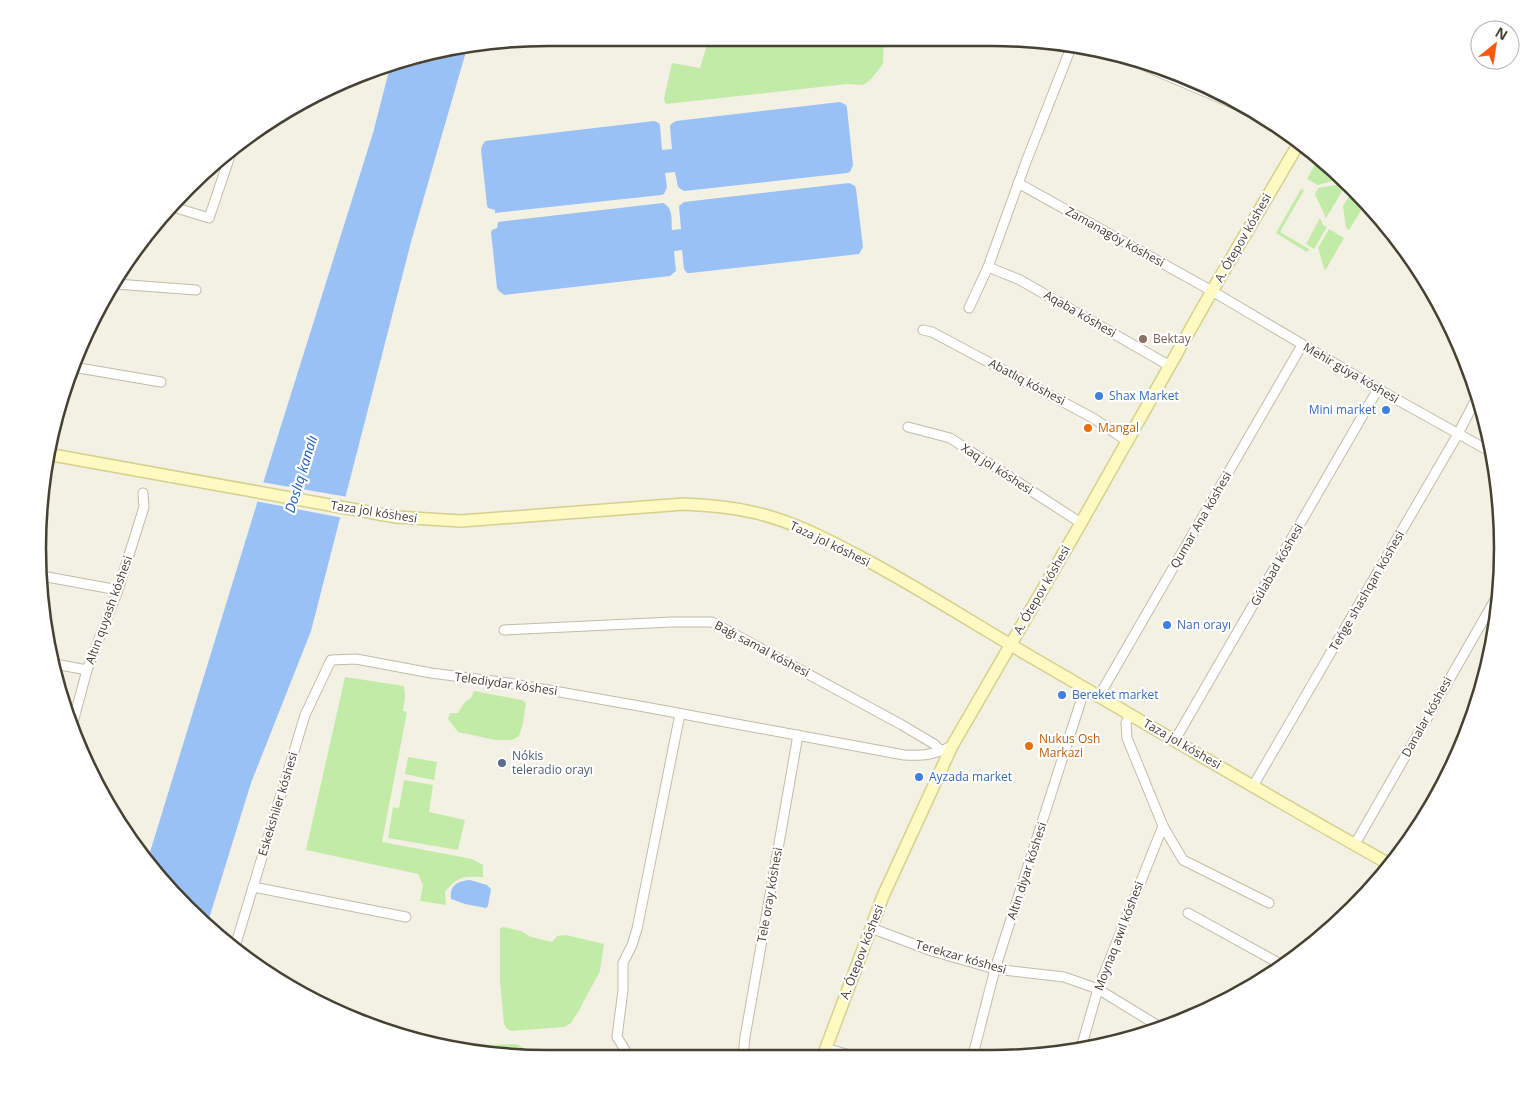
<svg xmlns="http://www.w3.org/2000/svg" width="1540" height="1096" font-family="'Open Sans',sans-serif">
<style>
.green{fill:#c2eba8}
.water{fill:#99c1f6}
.pier{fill:#f3f1e3}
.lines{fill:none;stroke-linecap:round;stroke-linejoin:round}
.street-casing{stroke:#c2bda8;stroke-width:11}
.secondary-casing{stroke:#d7d08e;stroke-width:14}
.street{stroke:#fff;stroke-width:9}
.secondary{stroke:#fffac1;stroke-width:11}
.education-dot{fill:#8d6e63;stroke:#fff;stroke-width:2}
.shop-dot{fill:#3f7fe0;stroke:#fff;stroke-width:2}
.food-dot{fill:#e8710a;stroke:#fff;stroke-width:2}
.service-dot{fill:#5c6f8a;stroke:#fff;stroke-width:2}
.labels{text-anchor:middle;stroke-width:4.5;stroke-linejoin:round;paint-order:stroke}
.street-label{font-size:12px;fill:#454133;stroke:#fff}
.education-label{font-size:12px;fill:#785e54;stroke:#fff;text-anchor:start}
.shop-label{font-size:12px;fill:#366cbe;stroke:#fff;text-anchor:start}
.food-label{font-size:12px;fill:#c56008;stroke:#fff;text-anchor:start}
.service-label{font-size:12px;fill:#4e5e75;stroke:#fff;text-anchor:start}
.water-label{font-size:14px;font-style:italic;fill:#2462b9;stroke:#fff}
.rim{fill:none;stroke:#454133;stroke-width:2.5}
</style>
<rect width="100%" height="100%" fill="#f3f1e3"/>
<!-- green -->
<g class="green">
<path d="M683 38H884L883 64 871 79 863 85 847 84 666 104 664 99 672 63 700 68 707 45Z"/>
<path d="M1319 157 1328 164 1342 178 1318 185 1307 179Z"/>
<path d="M1347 183 1326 218 1315 194 1318 188Z"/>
<path d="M1301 189 1304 190 1280 232 1309 249 1307 252 1276 233Z"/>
<path d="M1352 192 1366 202 1349 230 1346 228 1343 206Z"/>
<path d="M1320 218 1323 225 1327 227 1314 249 1306 244Z"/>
<path d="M1329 229 1344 238 1325 271 1318 248Z"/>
<path d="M345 677 404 686 405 697 403 711 407 712 382 842 472 859 483 865V877C463 876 458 876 445 892L446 905 420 901 423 885 418 874 306 850Z"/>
<path d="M474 691 522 700 526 703 523 723 519 736 512 740H495L458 732 448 719 450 713H458L464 703 471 698Z"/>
<path d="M408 757 437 762 434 780 405 774Z"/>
<path d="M404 780 433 785 429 812 465 820 458 850 388 838 393 807 399 808Z"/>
<path d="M503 927 521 931 531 937 552 942 557 936 566 935 604 944 600 971 578 1012 571 1023 564 1027 511 1031 506 1028 504 1024 500 981V929Z"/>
<path d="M516 1044 524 1048 527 1057H515L448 1046Z"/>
</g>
<!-- water -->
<g class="water">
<path d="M467 48 411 242 311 631 251 783 207 925 164 884 147 862 269 464 373 133 391 63 416 55Z"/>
<path d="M840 102 846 105 847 108 853 165 850 172 847 173 684 191 678 187 675 172 665 173 667 187 664 194 661 195 495 213V210L488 208 487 205 481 150 482 146 485 141 654 121 659 123 660 126 662 150 672 149 670 127 671 124 676 121Z"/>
<path d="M849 183 855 186 856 189 863 247 859 254 690 273H687L684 269 682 250 674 251 676 271 670 276 504 295 499 291 497 288 491 232 492 230 497 228 498 222 663 203C674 208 671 221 672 230L681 229 679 206 684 202Z"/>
<path d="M470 880 487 885 491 889 488 906 486 908 465 904 451 899C449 885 458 881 470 880Z"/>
</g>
<!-- pier -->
<path class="pier" d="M261 482 348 497 343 518 255 501Z"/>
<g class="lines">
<defs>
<g id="street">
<path d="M1126 58 1260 115"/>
<path d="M1018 183 1212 291 1378 389 1491 452"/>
<path d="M170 206 209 218 231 153"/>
<path d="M988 267 1020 280 1170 366"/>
<path d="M116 284 196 290"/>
<path d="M969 308 988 267 1026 162 1072 45"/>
<path d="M923 330 932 332 1093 418 1127 441"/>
<path d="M73 367 161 382"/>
<path d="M908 427 950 438 1081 523"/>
<path d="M42 576 118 590"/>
<path d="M504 630 672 622H712L902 725 934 744 941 751"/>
<path d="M55 664 87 670"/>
<path d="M1099 696 1302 345"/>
<path d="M1130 714 1126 723 1127 738 1163 826 1183 860 1269 903"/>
<path d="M72 726 87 670 118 590 144 507 143 493"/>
<path d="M1175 740 1378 389"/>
<path d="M1253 786 1458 434 1478 395"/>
<path d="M1355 844 1500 591"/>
<path d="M253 887 406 917"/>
<path d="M1188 913 1284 966"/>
<path d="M871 928 932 951 995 969 1064 977 1098 989 1160 1027"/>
<path d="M234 950 305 715 331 660 356 659 431 673 508 683 645 707 904 755C925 756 932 755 952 746"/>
<path d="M825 1048 850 1055"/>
<path d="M1081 1048 1098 989 1163 826"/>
<path d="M973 1055 995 969 1085 688"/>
<path d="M743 1056 745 1037 798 735"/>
<path d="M626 1057 625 1050 617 1037 623 990V963L632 945 637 929 680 714"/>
</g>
<g id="secondary">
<path d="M47 454 396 517 461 521 684 504C707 505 730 507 752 512 794 521 832 542 870 562 925 592 978 626 1033 658 1152 727 1271 798 1391 865"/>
<path d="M823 1056 883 896 952 746 1081 523 1212 291 1299 143"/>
</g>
</defs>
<!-- street casing -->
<use href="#street" class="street-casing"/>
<!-- secondary casing -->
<use href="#secondary" class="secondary-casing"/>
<!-- street -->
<use href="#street" class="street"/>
<!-- secondary -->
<use href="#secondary" class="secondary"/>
</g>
<!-- markers -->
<circle class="education-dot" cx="1143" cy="339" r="5"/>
<g class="shop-dot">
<circle cx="1099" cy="396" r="5"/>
<circle cx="1386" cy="410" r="5"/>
<circle cx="1167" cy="625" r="5"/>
<circle cx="1062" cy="695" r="5"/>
<circle cx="919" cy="777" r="5"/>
</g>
<g class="food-dot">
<circle cx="1088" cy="428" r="5"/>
<circle cx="1029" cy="746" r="5"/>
</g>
<circle class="service-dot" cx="502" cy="763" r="5"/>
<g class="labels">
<!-- street labels -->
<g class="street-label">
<text transform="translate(1115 237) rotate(29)" y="4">Zamanagóy kóshesi</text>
<text transform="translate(1243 238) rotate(-60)" y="4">A. Ótepov kóshesi</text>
<text transform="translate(1080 314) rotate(30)" y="4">Aqaba kóshesi</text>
<text transform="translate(1351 373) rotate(30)" y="4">Mehir gúyа kóshesi</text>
<text transform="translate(1027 382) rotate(28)" y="4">Abatlıq kóshesi</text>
<text transform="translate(997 469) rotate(33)" y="4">Xaq jol kóshesi</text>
<text transform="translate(374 512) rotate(9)" y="4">Taza jol kóshesi</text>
<text transform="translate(1201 520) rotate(-60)" y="4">Qumar Ana kóshesi</text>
<text transform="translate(830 544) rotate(26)" y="4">Taza jol kóshesi</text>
<text transform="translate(1277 565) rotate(-60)" y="4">Gúlabad kóshesi</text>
<text transform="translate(1042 590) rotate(-60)" y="4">A. Ótepov kóshesi</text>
<text transform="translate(1367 591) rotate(-60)" y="4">Teńge shashqan kóshesi</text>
<text transform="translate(109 610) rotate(-70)" y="4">Altın quyash kóshesi</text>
<text transform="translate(762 649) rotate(28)" y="4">Baǵı samal kóshesi</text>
<text transform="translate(506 684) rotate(8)" y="4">Telediydar kóshesi</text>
<text transform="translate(1427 717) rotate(-61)" y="4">Danalar kóshesi</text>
<text transform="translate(1182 744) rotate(30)" y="4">Taza jol kóshesi</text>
<text transform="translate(278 804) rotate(-73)" y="4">Eskekshiler kóshesi</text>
<text transform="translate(1027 871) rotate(-72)" y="4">Altın diyar kóshesi</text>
<text transform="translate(770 895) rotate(-80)" y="4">Tele oray kóshesi</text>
<text transform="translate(1119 936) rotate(-69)" y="4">Moynaq awıl kóshesi</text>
<text transform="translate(862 952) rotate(-69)" y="4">A. Ótepov kóshesi</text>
<text transform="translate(961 957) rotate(16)" y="4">Terekzar kóshesi</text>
</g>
<!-- education labels -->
<g class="education-label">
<text x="1153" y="343">Bektay</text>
</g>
<!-- shop labels -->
<g class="shop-label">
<text x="1109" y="400">Shax Market</text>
<text x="1376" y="414" text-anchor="end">Mini market</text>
<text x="1177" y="629">Nan orayı</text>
<text x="1072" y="699">Bereket market</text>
<text x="929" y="781">Ayzada market</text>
</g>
<!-- food labels -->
<g class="food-label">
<text x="1098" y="432">Mangal</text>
<text x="1039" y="743">Nukus Osh<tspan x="1039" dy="14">Markazi</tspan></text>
</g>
<!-- service labels -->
<g class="service-label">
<text x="512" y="760">Nókis<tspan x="512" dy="14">teleradio orayı</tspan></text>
</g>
<!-- water labels -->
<g class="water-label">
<text transform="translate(301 474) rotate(-73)" y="5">Doslıq kanalı</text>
</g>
</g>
<!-- crop -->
<path d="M0 0H1540V1096H0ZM548 46H992A502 502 0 0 1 1494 548V548A502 502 0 0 1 992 1050H548A502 502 0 0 1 46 548V548A502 502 0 0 1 548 46Z" fill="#fff" fill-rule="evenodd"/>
<path class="rim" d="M548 46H992A502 502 0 0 1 1494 548V548A502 502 0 0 1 992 1050H548A502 502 0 0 1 46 548V548A502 502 0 0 1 548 46Z"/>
<!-- north arrow -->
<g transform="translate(1495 45) rotate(30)"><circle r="24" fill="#ffffff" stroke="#b5b3ad"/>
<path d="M0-4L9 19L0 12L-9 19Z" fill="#ff580e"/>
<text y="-8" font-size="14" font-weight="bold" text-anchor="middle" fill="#454133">N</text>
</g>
</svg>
